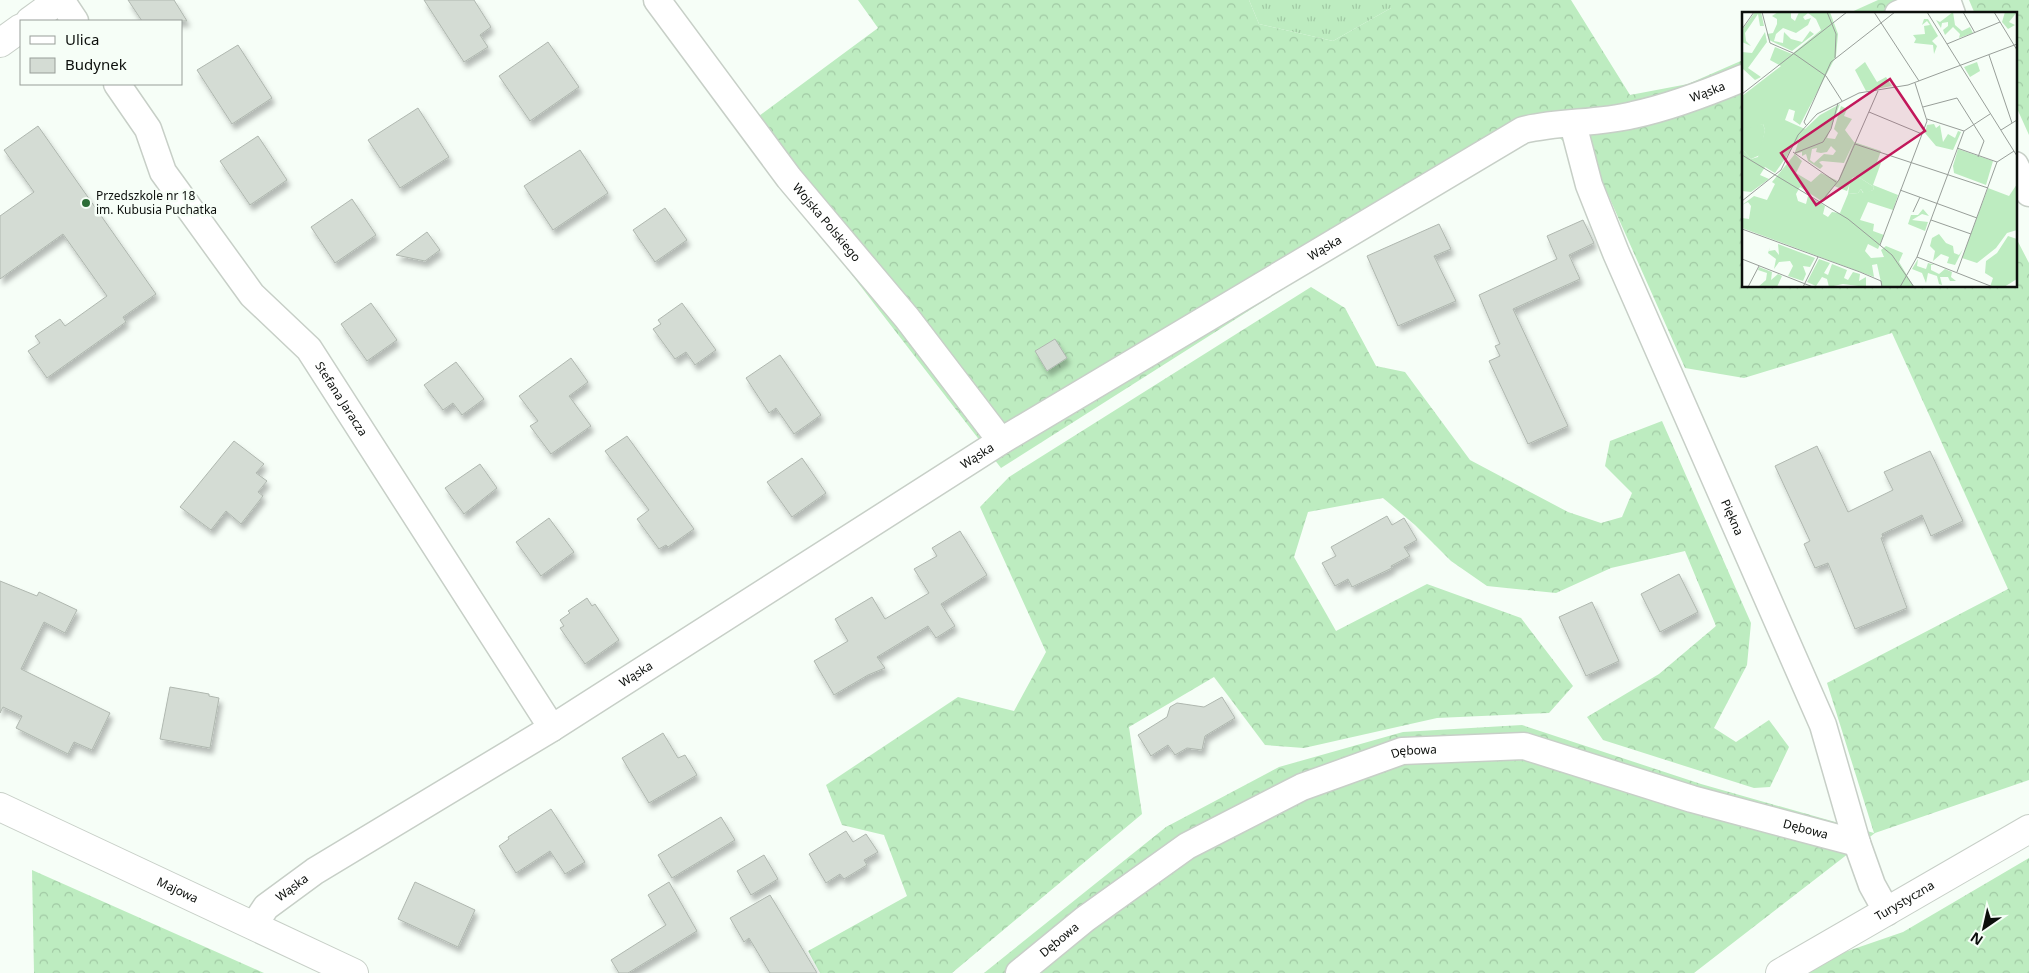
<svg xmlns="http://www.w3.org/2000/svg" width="2029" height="973" font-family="'Noto Sans',sans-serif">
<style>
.grass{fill:url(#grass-tufts)}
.forest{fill:url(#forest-crowns)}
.building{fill:#d4dcd4;stroke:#afb7af;filter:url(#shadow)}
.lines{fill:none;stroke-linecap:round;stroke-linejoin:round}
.minor-casing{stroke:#c7cfc7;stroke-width:29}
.tertiary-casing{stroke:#c7cfc7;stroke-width:30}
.minor{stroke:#fff;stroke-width:26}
.tertiary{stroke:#fff;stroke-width:28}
.poi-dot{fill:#2c6d37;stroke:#f6fef7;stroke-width:2}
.labels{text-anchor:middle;stroke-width:5;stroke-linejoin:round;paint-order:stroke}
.street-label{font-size:12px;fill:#0c0f0c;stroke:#f6fef7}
.poi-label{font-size:12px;fill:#0c0f0c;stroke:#f6fef7;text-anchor:start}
.inset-road{fill:none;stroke:#989e99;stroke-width:1}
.view{fill:#c2185b;fill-opacity:0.15;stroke:#c2185b;stroke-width:2.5}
.inset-edge{fill:none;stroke:#0c0f0c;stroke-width:2.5}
</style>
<defs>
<pattern id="grass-tufts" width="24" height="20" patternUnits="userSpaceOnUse" patternTransform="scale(1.25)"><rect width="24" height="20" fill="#bdecc0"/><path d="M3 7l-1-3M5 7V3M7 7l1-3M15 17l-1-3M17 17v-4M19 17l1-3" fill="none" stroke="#a1c9a4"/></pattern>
<pattern id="forest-crowns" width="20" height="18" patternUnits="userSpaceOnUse" patternTransform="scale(1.25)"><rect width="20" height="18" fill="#bdecc0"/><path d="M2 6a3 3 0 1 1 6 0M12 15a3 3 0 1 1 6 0" fill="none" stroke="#a1c9a4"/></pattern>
<filter id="shadow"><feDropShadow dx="3" dy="5.5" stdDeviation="2.5" flood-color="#0004"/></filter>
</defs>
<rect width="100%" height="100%" fill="#f6fef7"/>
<!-- grass -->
<path class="grass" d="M1249 0H1391V8L1333 41 1259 24Z"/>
<!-- forest -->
<g class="forest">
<path d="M858 0H1249L1259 24 1333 41 1391 8V0H1571L1630 95 1688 84 1743 60V286H2015V236L2029 263V780L1875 833 1694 973H984L1166 827 1279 767 1403 732 1522 725 1701 784 1874 833 1827 683 2008 589 1892 333 1744 378 1685 368 1597 170 1543 124 1001 468 740 130 878 28Z"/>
<path d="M1878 0H1922L1926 14H1847Z"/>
<path d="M1969 0H2029V135L2015 104V14H1975Z"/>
<path d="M1311 287 1345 308 1376 366 1405 372 1470 460 1568 512 1601 523 1622 517 1632 493 1605 466 1610 441 1662 421 1751 623 1747 665 1714 728 1736 742 1769 720 1789 747 1770 787 1754 788 1603 740 1587 717 1659 674 1716 626 1685 551 1611 568 1556 593 1487 586 1451 561 1415 525 1383 498 1308 512 1294 557 1336 631 1427 584 1521 618 1573 686 1549 713 1437 718 1304 748 1265 745 1214 677 1129 727 1142 814 952 973H820L808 951 907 896 884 835 842 825 826 785 958 697 1014 711 1046 652 980 507 1009 477Z"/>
<path d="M2029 858V973H1784L1903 932Z"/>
<path d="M32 870 264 973H34Z"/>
</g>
<!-- building -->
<g class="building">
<path d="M128 0H174L187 21H142Z"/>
<path d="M424 0H474L491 27 480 35 488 47 464 62Z"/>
<path d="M548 42 579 87 530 121 499 76Z"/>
<path d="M238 45 272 98 232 124 197 70Z"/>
<path d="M418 108 449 157 400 188 368 140Z"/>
<path d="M38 126 156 294 123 317 126 322 47 378 28 351 40 343 35 336 60 319 65 326 107 296 63 234 0 279V216L34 192 4 150Z"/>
<path d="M258 136 287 180 250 205 220 161Z"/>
<path d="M580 150 608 193 553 230 524 186Z"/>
<path d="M352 199 376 235 335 263 311 227Z"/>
<path d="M665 208 687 240 655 262 633 230Z"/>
<path d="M1583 220 1594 243 1569 255 1580 279 1513 309 1568 426 1528 444 1489 361 1500 356 1495 346 1500 344 1479 295 1557 259 1547 236Z"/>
<path d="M1439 224 1451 249 1434 256 1456 301 1398 326 1367 256Z"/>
<path d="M427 232 440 250 425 261 396 255Z"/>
<path d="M371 303 397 340 367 361 341 324Z"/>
<path d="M682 303 716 350 695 365 686 352 675 359 653 329 661 324 658 320Z"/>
<path d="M1055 339 1067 358 1047 371 1035 351Z"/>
<path d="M780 355 821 415 794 434 776 408 769 413 746 378Z"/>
<path d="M571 358 588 382 569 396 591 426 551 454 530 426 538 421 519 396Z"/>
<path d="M456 362 484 399 462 415 453 403 443 410 424 385Z"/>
<path d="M627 436 694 529 668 547 666 545 659 549 637 519 649 510 605 451Z"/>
<path d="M234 441 264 464 256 473 267 481 258 492 263 496 241 524 226 511 211 530 180 507Z"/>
<path d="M1817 446 1848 512 1893 490 1884 472 1930 451 1963 521 1931 536 1922 515 1882 534 1883 537 1881 538 1907 608 1855 629 1828 563 1815 568 1804 544 1810 541 1775 466Z"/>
<path d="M802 458 826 493 792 517 767 482Z"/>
<path d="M480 464 497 488 464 514 445 488Z"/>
<path d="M1387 516 1392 525 1404 518 1417 540 1404 547 1410 556 1391 566 1392 568 1352 587 1348 579 1335 586 1322 563 1336 556 1331 547Z"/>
<path d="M549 518 574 552 541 576 516 542Z"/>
<path d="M960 531 987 575 941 604 955 626 936 638 928 626 877 657 885 668 868 675 834 695 814 661 848 641 835 619 872 597 885 619 929 593 914 569 937 556 932 548Z"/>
<path d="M1679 574 1698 612 1660 632 1641 594Z"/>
<path d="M0 581 37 596 39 592 77 610 65 633 44 622 21 669 110 713 92 750 74 742 68 754 16 728 22 716 3 707 0 713Z"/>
<path d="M587 598 592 606 595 604 619 640 585 664 560 628 564 626 560 620 570 613 568 611Z"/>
<path d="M1592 602 1619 661 1586 676 1559 617Z"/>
<path d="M170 687 209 694V696L219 698 210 748 160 739Z"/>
<path d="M1222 697 1235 718 1205 736 1202 750 1187 748 1175 755 1168 745 1151 756 1138 735 1167 717 1170 707 1177 703 1204 707Z"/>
<path d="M663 733 678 758 685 755 697 775 649 803 622 758Z"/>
<path d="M551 809 585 862 565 874 550 851 516 873 499 846 509 839 508 837Z"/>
<path d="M721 817 735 840 672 878 658 855Z"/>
<path d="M846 831 853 842 866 834 878 852 864 860 867 865 844 879 840 874 826 883 809 854Z"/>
<path d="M764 855 778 879 751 895 737 871Z"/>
<path d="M415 882 475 910 458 947 398 919Z"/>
<path d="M669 882 697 931 628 973H619L611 960 666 925 648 895Z"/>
<path d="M770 895 817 973H770L749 938 744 942 730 918Z"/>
</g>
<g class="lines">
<defs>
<g id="minor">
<path d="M61 0 75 21"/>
<path id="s1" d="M657 0 789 178 907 318 1001 441"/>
<path d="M1947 0 1952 14"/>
<path d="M1898 14 1931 0"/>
<path id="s2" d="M117 84 148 129 163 172 252 295 309 349 552 728"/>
<path id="s3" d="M1573 124 1589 185 1616 253 1823 725 1857 843 1872 885 1887 912"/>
<path d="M2015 165 2029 193"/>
<path id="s4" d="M254 925 266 907 315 871 552 728 1001 441 1523 130C1559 121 1597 124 1633 115 1671 107 1707 93 1743 78"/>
<path id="s5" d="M1019 973 1085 919 1187 846 1302 787 1402 751 1524 746 1692 799 1857 843"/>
</g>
<g id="tertiary">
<path d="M30 21 59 0"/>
<path d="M0 43 21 28"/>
<path id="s6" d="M0 807 354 973"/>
<path id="s7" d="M1780 973 2029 829"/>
</g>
</defs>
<!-- minor casing -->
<use href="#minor" class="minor-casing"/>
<!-- tertiary casing -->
<use href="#tertiary" class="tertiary-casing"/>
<!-- minor -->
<use href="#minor" class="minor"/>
<!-- tertiary -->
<use href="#tertiary" class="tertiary"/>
</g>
<!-- markers -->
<circle class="poi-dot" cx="86" cy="203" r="5"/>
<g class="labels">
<!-- street labels -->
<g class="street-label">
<text dy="4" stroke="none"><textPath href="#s4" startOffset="1689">Wąska</textPath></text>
<text dy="4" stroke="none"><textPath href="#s1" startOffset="280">Wojska Polskiego</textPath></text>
<text dy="4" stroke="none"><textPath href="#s4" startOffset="1269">Wąska</textPath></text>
<text dy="4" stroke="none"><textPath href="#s2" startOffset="390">Stefana Jaracza</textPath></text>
<text dy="4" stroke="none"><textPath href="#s4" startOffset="864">Wąska</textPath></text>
<text dy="4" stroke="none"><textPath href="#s3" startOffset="425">Piękna</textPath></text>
<text dy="4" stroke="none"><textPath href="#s4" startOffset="459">Wąska</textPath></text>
<text dy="4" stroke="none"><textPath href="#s5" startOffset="458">Dębowa</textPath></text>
<text dy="4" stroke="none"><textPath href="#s5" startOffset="862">Dębowa</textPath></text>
<text dy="4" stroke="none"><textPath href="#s4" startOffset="54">Wąska</textPath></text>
<text dy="4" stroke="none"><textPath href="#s6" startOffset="196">Majowa</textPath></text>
<text dy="4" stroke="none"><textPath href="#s7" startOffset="144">Turystyczna</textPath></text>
<text dy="4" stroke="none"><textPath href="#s5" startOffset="52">Dębowa</textPath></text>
</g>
<!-- poi labels -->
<g class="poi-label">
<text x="96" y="200">Przedszkole nr 18<tspan x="96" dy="14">im. Kubusia Puchatka</tspan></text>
</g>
</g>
<!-- overview -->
<g transform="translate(1742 12)">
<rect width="275" height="275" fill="#f6fef7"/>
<path d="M235 50 238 59 228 65 222 55ZM21 112 23 118 18 143 9 147 0 137V115ZM115 164 132 175 131 178 122 182 119 177 116 181 106 182 108 169Z" fill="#bdecc0"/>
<path d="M13 0H19L22 14H18L16 2 3 21 4 29 9 34 0 30V18ZM36 0H49V6L53 9 57 0H88L96 22 94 44 58 113 51 108 53 99 47 97 43 108 63 117 78 103 98 92 85 126 93 127 96 121 92 117 99 94 105 97 102 104 110 107 103 118 112 130 102 151 80 149 77 150 81 154 78 157 66 149 64 142 60 144V140L53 142 60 149 54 161 69 170 79 161 96 169 112 130 139 139 135 150 139 151 131 173 156 183 151 198 126 190 118 208 132 212 131 219 142 223 136 237 126 232 123 239 129 246 142 245 139 238 144 234 161 241 157 250 172 275H140L135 252 130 253 132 265 0 216V206L7 207 9 194 6 190 0 193 12 184 25 188 33 172 30 170 52 143 58 125 33 161 23 155 18 163 27 167 9 180 0 179V137L9 147 16 145 23 118 21 112 10 116 0 115V84L39 54 28 48 33 35 50 42 79 18 74 7 66 1 61 5 63 8 69 6 66 13 54 21 41 16 34 22 32 29 41 31 42 20 49 27 60 30 68 19 72 22 50 39 27 28 25 22 31 21 35 12V7L30 4ZM89 134 94 139 91 143 82 142 72 151 68 148 70 137 75 136 74 140 79 141 85 140ZM115 164 132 175 131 178 121 181 119 177 116 181 106 182 98 201 90 200 86 205 81 202 83 194 66 184 64 192 56 189 54 182 58 175 81 190 92 174 105 179 110 166ZM211 0 213 13 220 19 228 15 231 21 217 26 218 22 211 15 203 23 201 18 206 14V10L200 11 199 16 194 8 198 10ZM263 0H275L267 10 273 13 266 17 260 10ZM182 7H186L196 24 190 29 195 34 192 42 191 33 172 31 174 27 171 23 183 22 182 14 188 13 185 9 180 13ZM23 20 25 30 6 56 19 65 13 68 0 56V40L10 41ZM123 50 135 70 144 65 150 74 124 79 113 58ZM192 112 194 116 198 113 201 130 206 122 213 126 216 119 219 120 211 138 194 134 183 121 185 113ZM216 137 251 149 244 173 212 161 211 154ZM275 172V218L265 221 254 236 235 251 220 246 246 176 267 184ZM181 197 187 204 180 202 170 208 186 210 183 219 166 212 169 203H176ZM197 222 204 231 211 234 212 241 217 243 221 237 213 253 205 251 207 245 199 242 191 249 193 239 188 234 190 226ZM266 224 275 227V267L262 275H248L251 266 243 261 244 249 255 241ZM36 232 73 246 68 255 61 254 64 262 61 269 46 264 51 254 48 249 37 250 32 257 34 247 26 241 28 235 27 239 33 238 37 243ZM77 247 88 251 82 261 86 263 90 252 105 258 102 266 106 268 111 260 118 262 117 269 124 265V275L101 272 87 275 85 267 80 265 74 274 65 270ZM176 247 175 254 184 257 186 251 193 253H189V258L197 262 203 257 210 260 209 265 214 269H208L206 265H198L200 273 197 272 195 264 186 261 184 271 180 261 170 257ZM17 255 30 260 29 268 36 262 40 264 35 275H16L24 268 25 261 16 258Z" fill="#bdecc0" fill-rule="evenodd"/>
<path class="inset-road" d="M20 0 28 31 51 41 84 64 100 89M85 0 94 22 93 46M132 0 177 69M185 0 275 144M221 0 233 21M252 0 275 38M0 17 12 0M205 32 258 10M247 43 270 111M0 82 105 0M181 95 215 86 242 129 236 145M127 100 180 122M185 107 222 119M64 113 62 110 89 50 153 0M259 118 275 108M113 132 246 176M215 136 255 150M51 140 94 170M53 141 81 130 89 117 96 91M0 143 106 207 150 243 172 275M158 178 235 206M0 189 39 158 56 123 75 102 117 81 166 73 275 32M79 190 97 168 136 79M171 200 178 185M189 208 229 222M0 217 118 260 139 269 140 275M138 233 185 109 173 71M175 245 251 275M0 247 71 275M215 260 255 150 272 139M6 275 17 254M61 275 76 245M158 275 175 245 222 119 248 102"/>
<path class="view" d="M148 67 183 119 74 193 39 141Z"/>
<rect width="275" height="275" class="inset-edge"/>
</g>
<!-- legend -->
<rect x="20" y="20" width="162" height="65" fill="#f6fef7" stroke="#989e99"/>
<rect x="30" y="36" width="25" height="8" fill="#ffffff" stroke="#989e99"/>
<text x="65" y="45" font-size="15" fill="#0c0f0c">Ulica</text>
<rect x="30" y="58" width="25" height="15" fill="#d4dcd4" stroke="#989e99"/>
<text x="65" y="70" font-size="15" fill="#0c0f0c">Budynek</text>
<!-- north arrow -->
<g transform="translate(1984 928) rotate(214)" stroke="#f6fef7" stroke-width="4" paint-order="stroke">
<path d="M0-4L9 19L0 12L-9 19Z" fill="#0c0f0c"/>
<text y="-8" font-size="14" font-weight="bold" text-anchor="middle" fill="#0c0f0c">N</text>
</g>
</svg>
